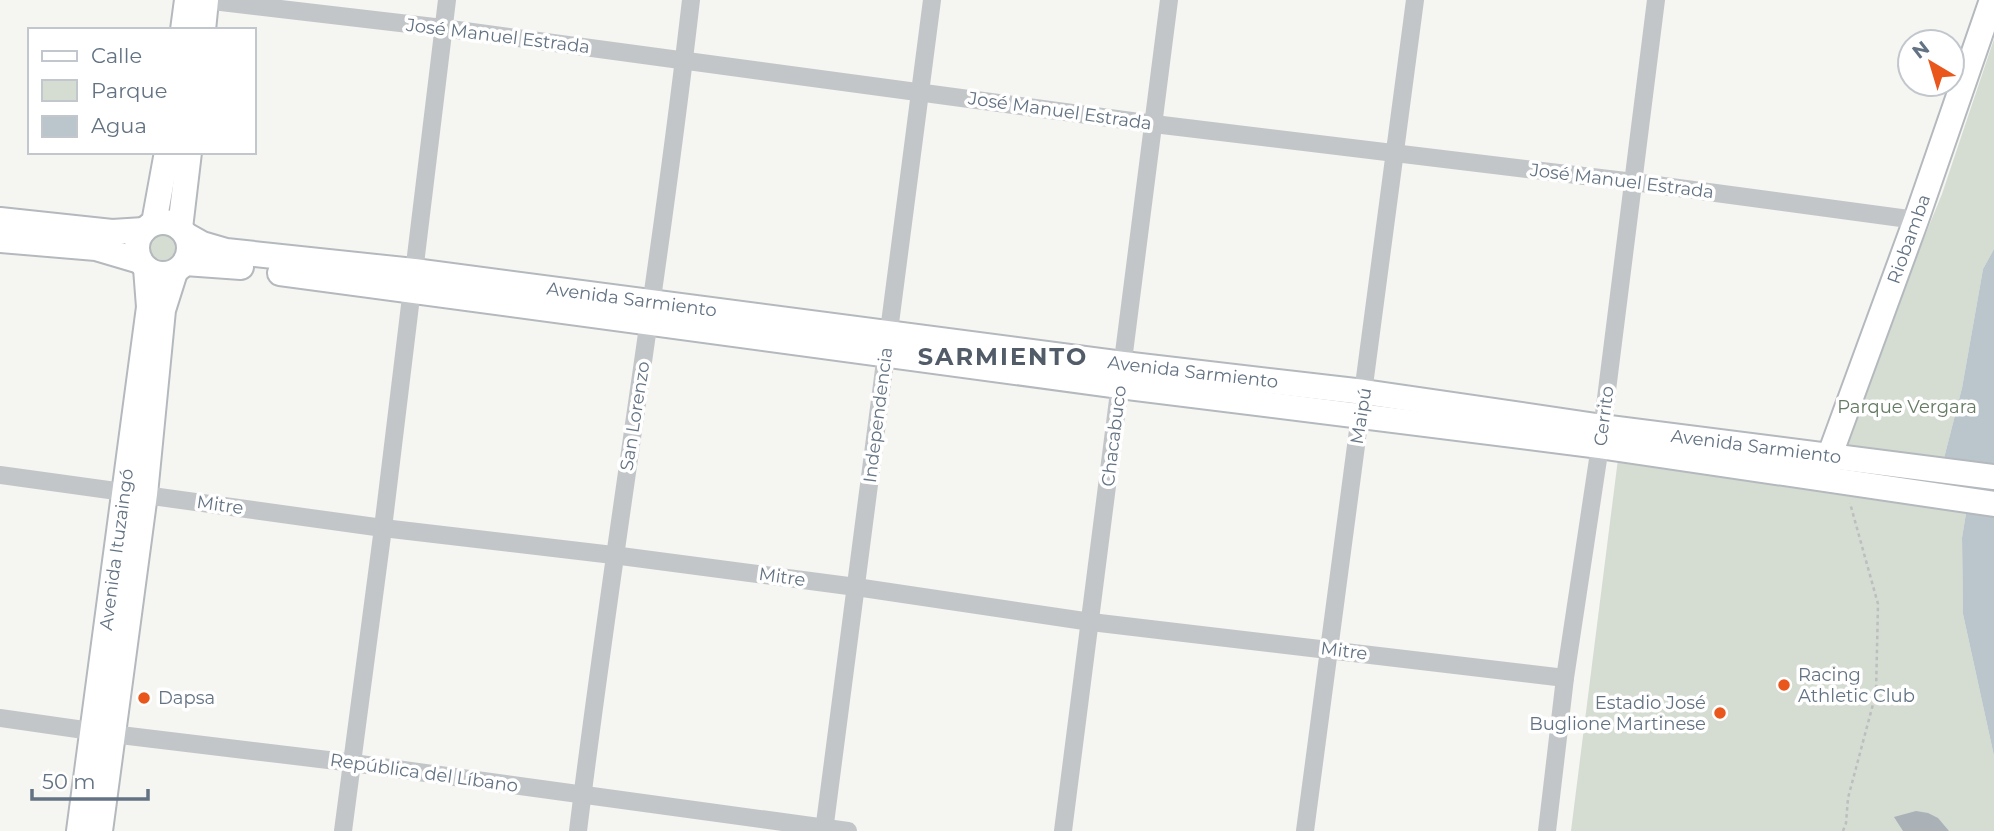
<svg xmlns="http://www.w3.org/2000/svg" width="1994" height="831" font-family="Montserrat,sans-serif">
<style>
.green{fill:#d5dcd2}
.water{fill:#bbc6cc}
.building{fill:#aab1b7}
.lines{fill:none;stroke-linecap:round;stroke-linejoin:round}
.secondary-casing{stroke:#b4b9be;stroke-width:28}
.path{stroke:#bcbec0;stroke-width:2.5;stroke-dasharray:3.5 3.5;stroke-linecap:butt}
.street{stroke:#c2c6c9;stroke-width:18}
.secondary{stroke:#fff;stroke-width:24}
.poi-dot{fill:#e9571d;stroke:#fff;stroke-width:2.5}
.labels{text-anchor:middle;stroke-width:7;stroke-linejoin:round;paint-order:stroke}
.street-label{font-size:18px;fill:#637383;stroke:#fff}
.park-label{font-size:18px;fill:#657a62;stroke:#fff}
.poi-label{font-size:18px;fill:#637383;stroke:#fff;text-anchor:start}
.district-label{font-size:24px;font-weight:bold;letter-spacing:2px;fill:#515c68;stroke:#fff}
</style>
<rect width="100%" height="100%" fill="#f5f5f1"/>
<!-- green -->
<g class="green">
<path d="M1994 39V249L1983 269 1962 388 1943 462 1846 446 1843 436 1942 194Z"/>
<circle cx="163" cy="247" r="13"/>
<path d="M1619 451 1967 507 1962 538 1963 614 1994 756V831H1571Z"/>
</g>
<!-- water -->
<path class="water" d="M1994 249V756L1963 614 1962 538 1967 507 1943 462 1962 388 1983 269Z"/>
<!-- building -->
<path class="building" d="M1916 811 1928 813 1938 818 1949 831H1903L1894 817Z"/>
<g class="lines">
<defs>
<g id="secondary">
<path d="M183 30 187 0"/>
<path d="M203 30 206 0"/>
<path d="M0 220 112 232 144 230"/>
<circle cx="163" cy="248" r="26"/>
<path d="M154 223 167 152"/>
<path d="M180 228 189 152"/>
<path id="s1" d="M186 235 202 244 226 251 414 271 1123 364 1364 392 1603 427 1994 477"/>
<path d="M0 240 96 248 140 261"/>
<path d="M185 263 241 267"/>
<path d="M280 273 1120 386 1600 446 1994 504"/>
<path id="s2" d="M1824 471 1916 220 1992 0"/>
<path id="s3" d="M79 831 149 307 146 268"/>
<path d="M100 831 145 494 163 310 175 272"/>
</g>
</defs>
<!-- secondary casing -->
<use href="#secondary" class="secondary-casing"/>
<!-- path -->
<path class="path" d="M1843 831 1846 823 1848 798 1876 693 1878 604 1850 503"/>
<!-- street -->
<g class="street">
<path d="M204 0 443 28 1154 124 1634 182 1916 220"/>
<path d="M0 475 383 528 613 555 856 587 1091 622 1565 678"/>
<path d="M0 718 112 734 353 763 848 831"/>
<path d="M343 831 383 528 447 0"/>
<path d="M578 831C612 553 659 278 691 0"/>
<path d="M824 831 932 0"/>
<path d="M1063 831 1169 0"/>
<path d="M1305 831 1415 0"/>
<path d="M1547 831 1565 678 1600 446 1656 0"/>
</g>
<!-- secondary -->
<use href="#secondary" class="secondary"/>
</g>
<!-- markers -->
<g class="poi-dot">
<circle cx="1784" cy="685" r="7"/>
<circle cx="144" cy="698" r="7"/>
<circle cx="1720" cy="713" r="7"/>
</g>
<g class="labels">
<!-- street labels -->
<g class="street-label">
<text transform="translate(498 36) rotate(7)" y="6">José Manuel Estrada</text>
<text transform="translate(1060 111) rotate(8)" y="6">José Manuel Estrada</text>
<text transform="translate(1622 181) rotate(7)" y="6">José Manuel Estrada</text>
<text dy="6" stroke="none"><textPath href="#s2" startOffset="247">Riobamba</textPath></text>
<text dy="6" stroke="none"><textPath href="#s1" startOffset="452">Avenida Sarmiento</textPath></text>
<text dy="6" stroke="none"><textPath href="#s1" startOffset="1018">Avenida Sarmiento</textPath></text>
<text transform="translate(878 415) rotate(-83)" y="6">Independencia</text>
<text transform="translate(635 416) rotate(-81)" y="6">San Lorenzo</text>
<text transform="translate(1361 416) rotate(-81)" y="6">Maipú</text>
<text transform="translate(1604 416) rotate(-83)" y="6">Cerrito</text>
<text transform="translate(1114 436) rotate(-83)" y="6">Chacabuco</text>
<text dy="6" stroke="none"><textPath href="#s1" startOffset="1586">Avenida Sarmiento</textPath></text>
<text transform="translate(220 505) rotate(8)" y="6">Mitre</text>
<text dy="6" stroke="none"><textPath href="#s3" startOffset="284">Avenida Ituzaingó</textPath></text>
<text transform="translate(782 577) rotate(8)" y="6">Mitre</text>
<text transform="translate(1344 651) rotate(7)" y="6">Mitre</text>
<text transform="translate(424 773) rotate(8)" y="6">República del Líbano</text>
</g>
<!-- park labels -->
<g class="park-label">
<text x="1907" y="413">Parque Vergara</text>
</g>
<!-- poi labels -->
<g class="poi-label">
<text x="1798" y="681">Racing<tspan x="1798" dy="21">Athletic Club</tspan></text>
<text x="158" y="704">Dapsa</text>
<text x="1706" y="709" text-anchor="end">Estadio José<tspan x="1706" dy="21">Buglione Martinese</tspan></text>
</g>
<!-- district labels -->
<g class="district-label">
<text x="1003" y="365">SARMIENTO</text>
</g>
</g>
<!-- legend -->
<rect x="28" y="28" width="228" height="126" fill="#ffffff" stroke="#c1c7cd" stroke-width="2"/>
<rect x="42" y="51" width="35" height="10" fill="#ffffff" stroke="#c1c7cd" stroke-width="2"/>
<text x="91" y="63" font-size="21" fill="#637383">Calle</text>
<rect x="42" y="80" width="35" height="21" fill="#d5dcd2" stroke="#c1c7cd" stroke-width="2"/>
<text x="91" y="98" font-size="21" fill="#637383">Parque</text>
<rect x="42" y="116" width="35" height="21" fill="#bbc6cc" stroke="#c1c7cd" stroke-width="2"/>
<text x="91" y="133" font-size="21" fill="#637383">Agua</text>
<!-- north arrow -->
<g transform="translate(1931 63) rotate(322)"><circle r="33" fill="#ffffff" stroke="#c1c7cd" stroke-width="2"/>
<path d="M0-5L12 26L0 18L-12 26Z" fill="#e9571d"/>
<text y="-10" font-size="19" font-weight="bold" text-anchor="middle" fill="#637383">N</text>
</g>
<!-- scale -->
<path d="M32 789v10h116v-10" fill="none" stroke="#637383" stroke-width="3.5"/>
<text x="42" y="789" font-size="21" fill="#637383" stroke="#ffffff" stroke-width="5" paint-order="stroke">50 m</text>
</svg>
